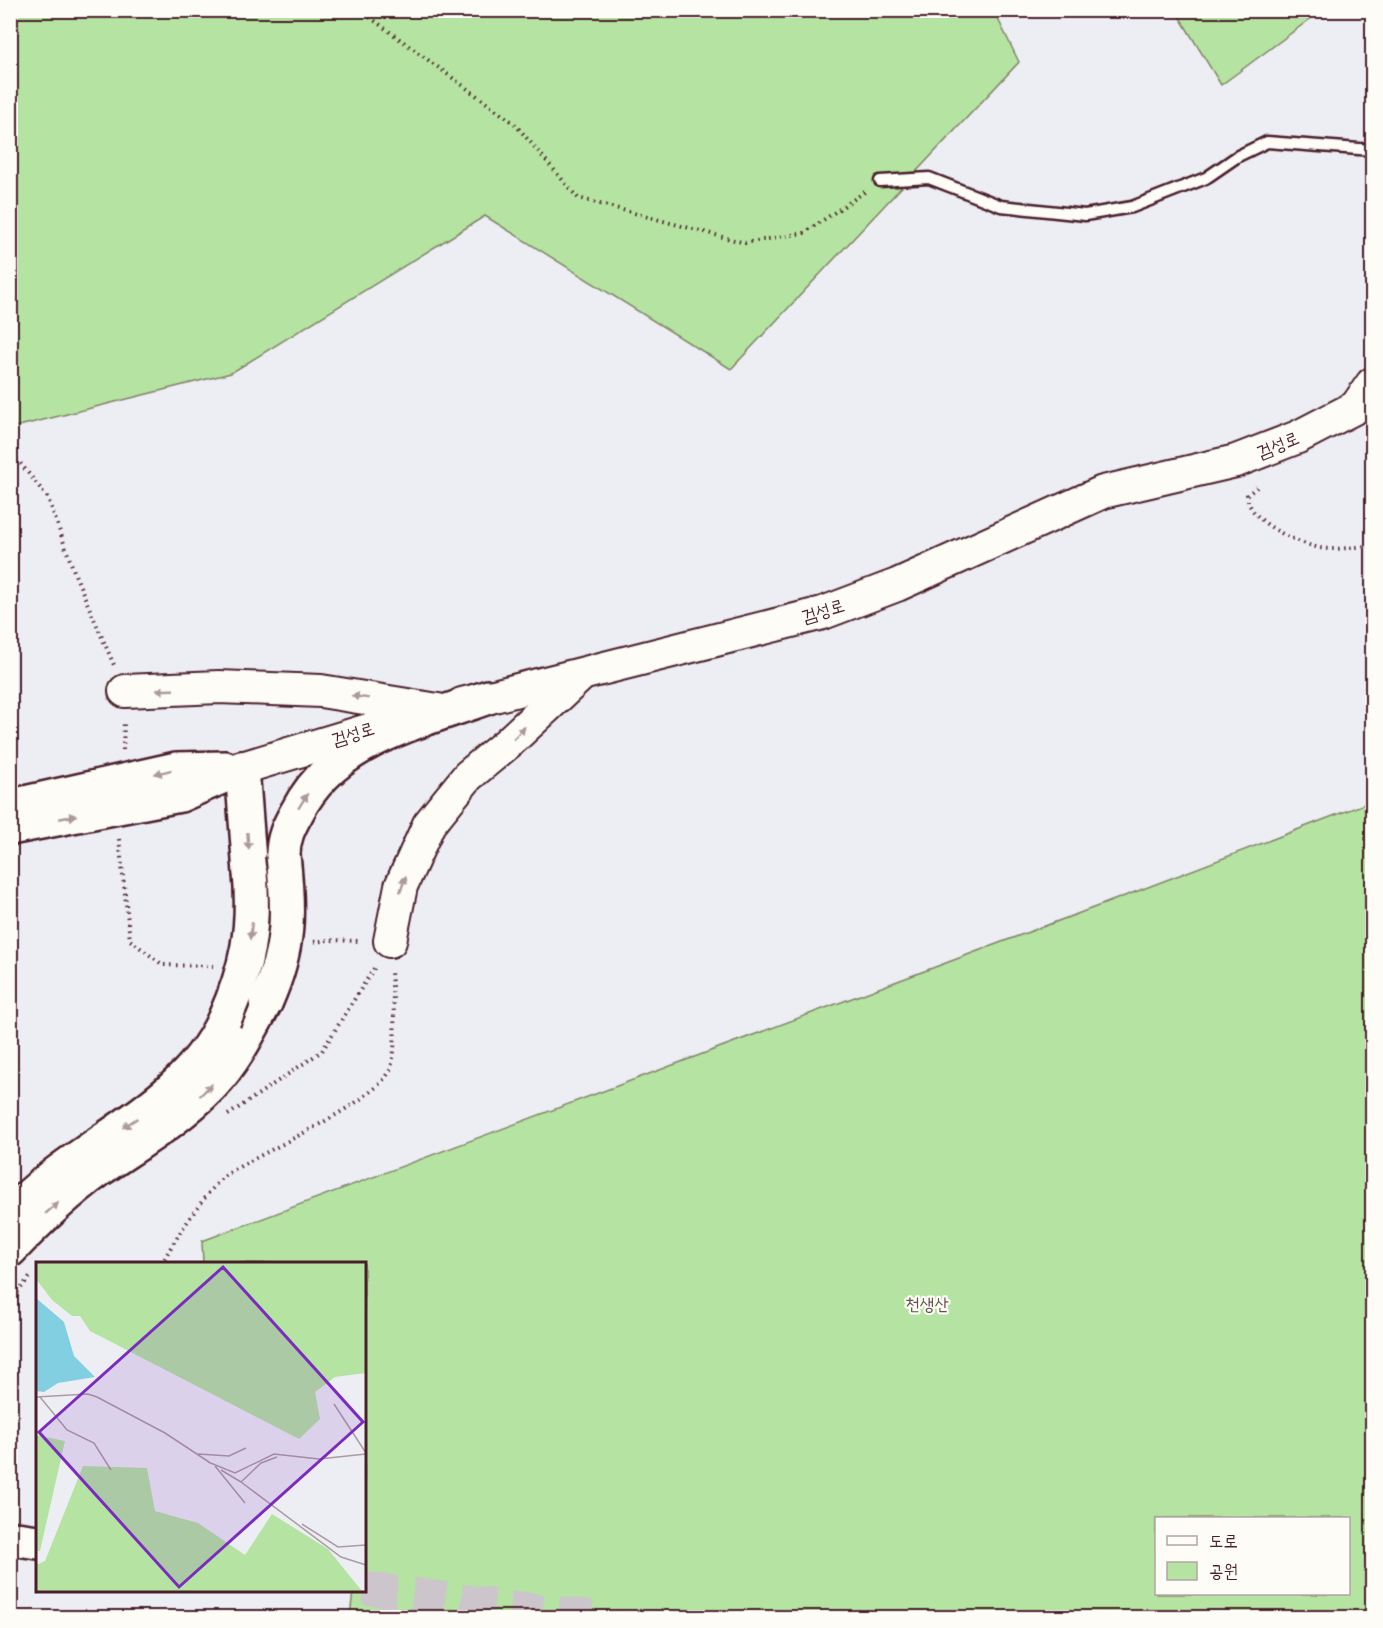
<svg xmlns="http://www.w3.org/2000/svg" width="1383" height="1628" font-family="Dekko,'Poor Story',sans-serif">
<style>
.green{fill:#b5e4a2;stroke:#808266;stroke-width:1.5;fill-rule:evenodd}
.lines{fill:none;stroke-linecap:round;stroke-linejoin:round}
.highway-tunnel{stroke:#ccc5cb;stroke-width:33;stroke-dasharray:33 16;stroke-linecap:butt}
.lane-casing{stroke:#4a1f2b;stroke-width:15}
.secondary-casing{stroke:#4a1f2b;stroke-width:36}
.highway-casing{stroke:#4a1f2b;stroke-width:38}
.path{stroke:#4a1f2b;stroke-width:4;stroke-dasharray:1.5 4.5;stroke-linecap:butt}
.lane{stroke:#fdfcf7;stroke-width:10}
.secondary{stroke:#fdfcf7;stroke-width:32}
.highway{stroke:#fdfcf7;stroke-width:33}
.highway-bridge-casing{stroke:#4a1f2b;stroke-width:38;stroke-linecap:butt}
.highway-bridge{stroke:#fdfcf7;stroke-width:33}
.oneway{fill:#ac999b}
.labels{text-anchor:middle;stroke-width:4.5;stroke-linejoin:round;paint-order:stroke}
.street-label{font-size:18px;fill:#4a1f2b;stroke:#fdfcf7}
.park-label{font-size:18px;fill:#655049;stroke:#fdfcf7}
.inset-road{fill:none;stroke:#ac9ba3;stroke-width:1.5}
.view{fill:#7b2cbf;fill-opacity:0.15;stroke:#7b2cbf;stroke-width:3}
.inset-edge{fill:none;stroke:#4a1f2b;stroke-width:3}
</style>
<rect width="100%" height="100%" fill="#edeef3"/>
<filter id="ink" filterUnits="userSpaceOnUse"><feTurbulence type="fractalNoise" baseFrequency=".0167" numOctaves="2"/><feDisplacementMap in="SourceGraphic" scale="12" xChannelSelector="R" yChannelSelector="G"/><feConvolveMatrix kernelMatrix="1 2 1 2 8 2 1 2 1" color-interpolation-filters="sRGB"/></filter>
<g filter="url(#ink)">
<!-- green -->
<g class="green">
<path d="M10 11H994L1019 62 731 369 485 216 231 373 11 428Z"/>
<path d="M1176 11H1175H1321L1221 85Z"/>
<path d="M1372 801V1617H350L353 1591 364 1590V1264L203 1263 202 1241 1109 902ZM1156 1518H1348V1594H1156Z"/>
</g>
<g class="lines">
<!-- highway-tunnel -->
<path class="highway-tunnel" d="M364 1588 601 1618"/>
<defs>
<path id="lane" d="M880 181 929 178 1001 206 1085 215 1132 207 1206 178 1238 156 1267 142 1372 150"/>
<g id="secondary">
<path d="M125 691 219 687 321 691 438 710"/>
<path d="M462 704 823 613 897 585 1103 492 1236 461 1298 437 1356 407 1372 384"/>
<path d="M242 768 388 724"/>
<path d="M390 941 401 886 429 824 468 776 509 742 580 676"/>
</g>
<g id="highway">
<path d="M242 768 250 873"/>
<path d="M20 804 176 769 225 768"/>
<path d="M10 828 180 795 242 768"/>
<path d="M283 855C283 838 289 826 297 812 334 739 417 723 488 697"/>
<path d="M10 1215C76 1142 181 1113 224 1020"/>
<path d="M10 1250C38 1221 66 1194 99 1170 138 1143 178 1120 212 1085 235 1061 250 1030 266 1001"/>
<path d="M10 1538 38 1542"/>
</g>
</defs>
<!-- lane casing -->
<use href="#lane" class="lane-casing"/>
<!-- secondary casing -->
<use href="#secondary" class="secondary-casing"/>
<!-- highway casing -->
<use href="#highway" class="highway-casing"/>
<!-- path -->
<g class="path">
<path d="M360 10 514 123 578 198 745 243 804 233 866 191"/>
<path d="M13 454 48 498 76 577 114 665"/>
<path d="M1257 487 1247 495C1248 522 1297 543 1320 548 1336 551 1356 546 1372 546"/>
<path d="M123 750 124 721"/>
<path d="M119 839 130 940 163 965 213 966"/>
<path d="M314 942 328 940 360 941"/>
<path d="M228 1115 322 1051 376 965"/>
<path d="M162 1264C170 1245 210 1186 226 1175 260 1152 375 1104 390 1070 399 1048 392 995 391 970"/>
<path d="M10 1302 32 1274"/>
</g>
<!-- lane -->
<use href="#lane" class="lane"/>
<!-- secondary -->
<use href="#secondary" class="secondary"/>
<!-- highway -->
<use href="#highway" class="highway"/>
<defs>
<g id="highway-bridge">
<path d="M266 1001C290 947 289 912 283 855"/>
<path d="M224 1020C247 969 255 929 250 873"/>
</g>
</defs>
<!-- highway-bridge casing -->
<use href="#highway-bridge" class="highway-bridge-casing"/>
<!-- highway-bridge -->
<use href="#highway-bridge" class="highway-bridge"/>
</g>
<!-- one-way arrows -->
<defs><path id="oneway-solid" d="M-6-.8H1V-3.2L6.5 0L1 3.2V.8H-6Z" transform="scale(1.5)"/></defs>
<g class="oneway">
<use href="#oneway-solid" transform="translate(165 690) rotate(178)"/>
<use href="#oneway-solid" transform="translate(360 697) rotate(-171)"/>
<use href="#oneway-solid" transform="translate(519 733) rotate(-46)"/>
<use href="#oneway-solid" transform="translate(163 772) rotate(167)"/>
<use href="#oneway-solid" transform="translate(303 801) rotate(-58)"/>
<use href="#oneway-solid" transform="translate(68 817) rotate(-11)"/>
<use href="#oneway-solid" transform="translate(248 841) rotate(86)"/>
<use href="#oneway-solid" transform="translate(403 884) rotate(-71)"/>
<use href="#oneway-solid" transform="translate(251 931) rotate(96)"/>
<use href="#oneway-solid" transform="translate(206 1090) rotate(-44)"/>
<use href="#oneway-solid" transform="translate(130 1123) rotate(146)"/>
<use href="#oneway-solid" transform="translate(52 1208) rotate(-41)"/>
</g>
</g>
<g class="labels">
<!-- street labels -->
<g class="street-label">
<text transform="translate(1278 445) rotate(-22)" y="6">검성로</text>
<text transform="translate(823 611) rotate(-17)" y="6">검성로</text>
<text transform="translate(353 734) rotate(-17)" y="6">검성로</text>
</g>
<!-- park labels -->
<g class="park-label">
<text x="927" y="1310">천생산</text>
</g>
</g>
<!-- overview -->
<g transform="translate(36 1262)">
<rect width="330" height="330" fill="#edeef3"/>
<path d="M0 1H330V111L299 115 279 130 284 157 263 177 54 69 44 54H36L16 38 0 17ZM0 173 29 179 4 289H0ZM47 204 111 206 119 249 162 261 209 293 236 252 292 287 326 329H0V303L9 299Z" fill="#b5e4a2"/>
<path d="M0 36 28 60 38 94 59 115 22 121 8 130 0 129Z" fill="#81cfe0"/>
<path class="inset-road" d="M0 135 52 132 61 135 129 171 173 200M4 135 31 168 58 181 75 208M298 142 330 191M162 192 193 194 210 186M172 200 199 211 238 192 283 197 330 192M179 204 209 241M185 208 205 220M205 220 305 295 330 303M205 220 225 201 241 195M266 262 302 285 330 283"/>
<path class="view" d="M187 5 327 160 143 325 3 170Z"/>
<rect width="330" height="330" class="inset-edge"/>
</g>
<!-- margin -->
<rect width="1383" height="1628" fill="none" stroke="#fdfcf7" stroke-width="36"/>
<rect x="18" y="18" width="1347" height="1592" fill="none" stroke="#4a1f2b" stroke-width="2" filter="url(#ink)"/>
<!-- legend -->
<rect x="1155" y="1517" width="195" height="78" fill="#fdfcf7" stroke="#b5a4a5" stroke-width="1.5"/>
<rect x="1167" y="1536" width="30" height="9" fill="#fdfcf7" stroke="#b5a4a5" stroke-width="1.5"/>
<text x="1209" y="1547" font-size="18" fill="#4a1f2b">도로</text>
<rect x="1167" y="1562" width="30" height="18" fill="#b5e4a2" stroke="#b5a4a5" stroke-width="1.5"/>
<text x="1209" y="1577" font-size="18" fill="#4a1f2b">공원</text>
</svg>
